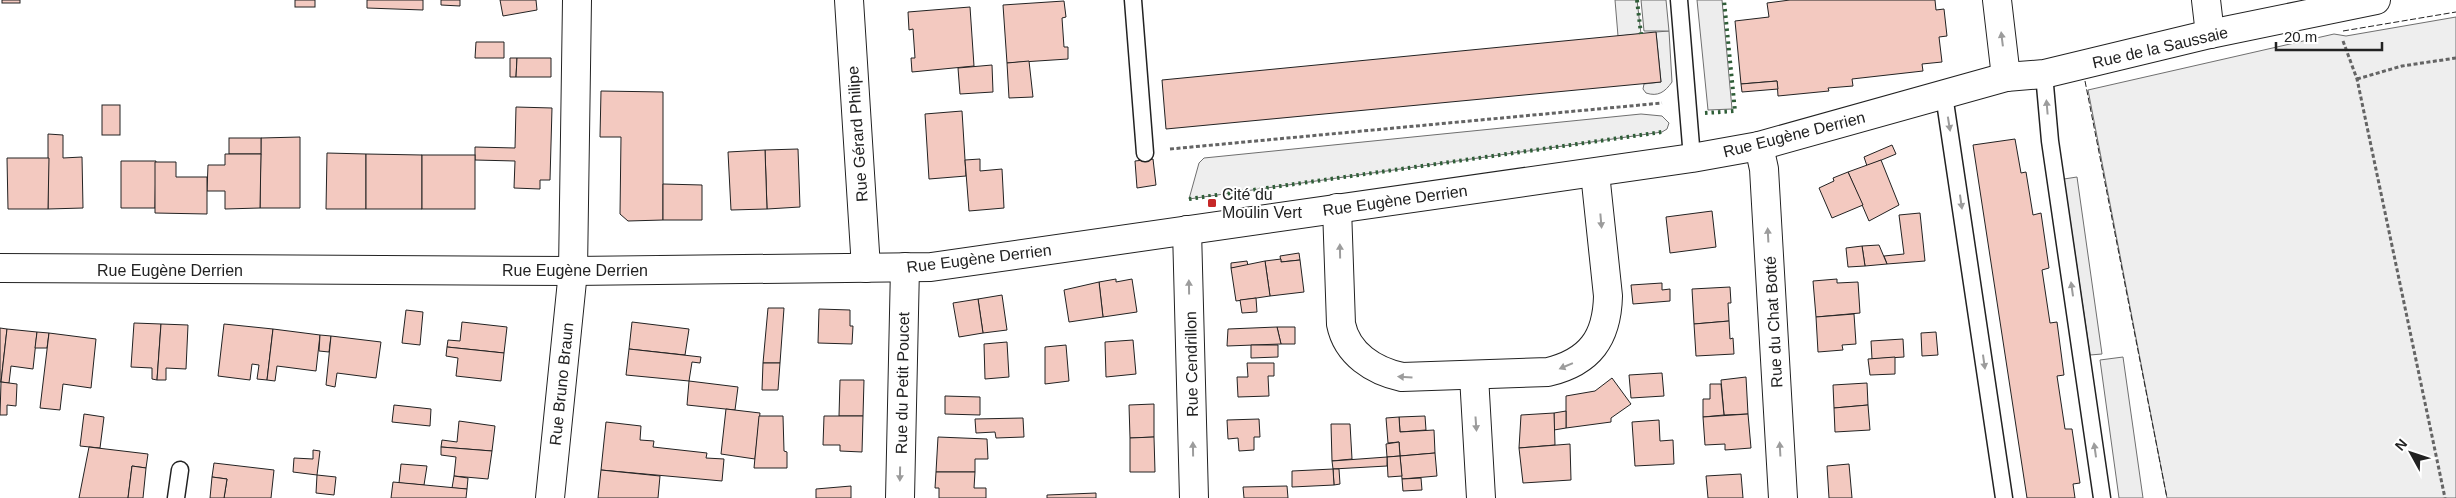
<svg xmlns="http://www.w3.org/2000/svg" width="2456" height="498" font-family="Helvetica,sans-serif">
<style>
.green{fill:#eee;stroke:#6f6f6f}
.parking{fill:#ededed;stroke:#6f6f6f}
.building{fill:#f3c9c0;stroke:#222}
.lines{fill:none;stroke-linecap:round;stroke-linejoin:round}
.lane-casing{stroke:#222;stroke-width:19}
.street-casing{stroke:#222;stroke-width:30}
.path{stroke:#646464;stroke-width:3;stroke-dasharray:4 2.5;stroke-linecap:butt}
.lane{stroke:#fff;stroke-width:16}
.street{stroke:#fff;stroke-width:28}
.hedge{stroke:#2f5e38;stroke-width:4;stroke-dasharray:2.5 4;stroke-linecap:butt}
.fence{stroke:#222;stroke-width:1;stroke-dasharray:6 2.5;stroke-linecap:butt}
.oneway{fill:#9c9c9c}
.poi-dot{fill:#c62828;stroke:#fff;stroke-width:2}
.labels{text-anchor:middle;stroke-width:4;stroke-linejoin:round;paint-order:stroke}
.street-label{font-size:16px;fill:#222;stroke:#fff}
.poi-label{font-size:16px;fill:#222;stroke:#fff;text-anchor:start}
</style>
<rect width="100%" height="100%" fill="#fff"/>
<!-- green -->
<g class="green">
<path d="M1615 0H1637L1641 34 1618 36Z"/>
<path d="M2456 17V498H2167L2088 90 2334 34 2346 36Z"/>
<path d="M1669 31 1672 82C1665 92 1658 97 1646 93L1643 89 1644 84 1661 82 1656 32Z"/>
<path d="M1641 114 1662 116 1669 123 1667 129 1662 132 1189 199 1199 163 1204 158Z"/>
</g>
<!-- parking -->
<g class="parking">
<path d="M1641 0H1666L1669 31H1644Z"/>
<path d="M1697 0H1722L1732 109 1708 110Z"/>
<path d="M2077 177 2102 354 2090 355 2064 179Z"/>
<path d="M2123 357 2143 498H2119L2100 360Z"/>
</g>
<!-- building -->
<g class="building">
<rect x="2" y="0" width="18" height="3"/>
<rect x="295" y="0" width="20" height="7"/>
<path d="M367 0H423V10L367 8Z"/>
<path d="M441 0H460V6L441 5Z"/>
<path d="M500 0H536L537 10 503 16Z"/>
<path d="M1790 0H1935L1936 10 1944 9 1947 36 1939 37 1942 62 1922 64 1923 71 1852 79 1853 86 1828 88 1829 91 1778 96 1777 81 1741 84 1735 21 1769 17 1767 3Z"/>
<path d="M1064 1 1066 17 1062 18 1064 47H1068V59L1007 63 1003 5Z"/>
<path d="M970 7 974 66 912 72 911 58H915L913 29 909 30 908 12Z"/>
<path d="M1656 32 1661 82 1166 129 1162 80Z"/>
<path d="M476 42H504V58H475Z"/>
<path d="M510 58H517L516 77H510Z"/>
<path d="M517 58H551V77H516Z"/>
<path d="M1029 61 1033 97 1009 98 1007 63Z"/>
<path d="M992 65 993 92 960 94 958 68Z"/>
<path d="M1777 81 1778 89 1742 92 1741 84Z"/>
<path d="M601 91 663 92V220L628 221 620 214 621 137H600Z"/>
<rect x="102" y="105" width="18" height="30"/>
<path d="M516 107 552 108 550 180H540V189L514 188 515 161 475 160V147L515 148Z"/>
<path d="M962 111 966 176 929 179 925 114Z"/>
<path d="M48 134 63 135V158L82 157 83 208 48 209Z"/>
<path d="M300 137V208H260L261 138Z"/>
<rect x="229" y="138" width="32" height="16"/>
<path d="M2015 139 2021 173 2026 172 2033 215 2041 213 2049 268 2042 270 2050 323 2057 322 2064 375 2057 376 2065 429H2072L2080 483 2073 484 2075 498H2027L1973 145Z"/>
<path d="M1892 145 1896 154 1867 166 1864 157Z"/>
<path d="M798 149 800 207 767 209 765 150Z"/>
<path d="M765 150 767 209 731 210 728 152Z"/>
<path d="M327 153 366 154V209H326Z"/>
<path d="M225 154H261L260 208 225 209V191H207L208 165H225Z"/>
<path d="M366 154 422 155V209H366Z"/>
<rect x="422" y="155" width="53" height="54"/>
<path d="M7 158H49L48 209H8Z"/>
<path d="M980 159V171L1002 169 1004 208 969 211 965 160Z"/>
<path d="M1153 159 1156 185 1137 188 1135 161Z"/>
<path d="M1881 160 1899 205 1869 221 1848 172Z"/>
<path d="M121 161H156L155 208H121Z"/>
<path d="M155 162H176V177H207V214L155 213Z"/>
<path d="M1848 172 1863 205 1832 218 1819 188 1834 181 1833 178Z"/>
<path d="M663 184 702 185V220H663Z"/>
<path d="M1712 211 1716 247 1670 253 1666 217Z"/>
<path d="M1920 213 1925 261 1887 264 1884 256 1904 254 1899 215Z"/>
<path d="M1879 245 1887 264 1865 266 1862 246Z"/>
<path d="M1862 246 1865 266 1848 267 1846 248Z"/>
<path d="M1299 253 1300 260 1281 262 1280 256Z"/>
<path d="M1281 259V262L1300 260 1304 292 1270 296 1265 261Z"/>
<path d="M1247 261 1248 266 1231 268V263Z"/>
<path d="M1265 261 1270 296 1236 301 1231 268Z"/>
<path d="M1116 279V282L1132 279 1137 312 1103 317 1099 282Z"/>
<path d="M1837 279V283L1858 282 1860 313 1816 317 1813 281Z"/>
<path d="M1099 282 1103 317 1069 322 1064 290Z"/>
<path d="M1662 283V290L1670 289V301L1633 304 1631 285Z"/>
<path d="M1730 287 1731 303H1728L1729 321 1694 324 1692 289Z"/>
<path d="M1002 295 1007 330 983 333 978 299Z"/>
<path d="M1256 298 1257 312 1242 313 1240 300Z"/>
<path d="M978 299 983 333 959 337 953 303Z"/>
<path d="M768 308H784L780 363H763Z"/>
<path d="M819 309 850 310V326H853L852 344 818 343Z"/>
<path d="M406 310 423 312 420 345 402 343Z"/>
<path d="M1854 314 1856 344 1842 345 1843 350 1818 352 1816 317Z"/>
<path d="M1729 321 1730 339 1733 338 1734 354 1696 356 1694 324Z"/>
<path d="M462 322 507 327 504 353 447 347 448 340 460 341Z"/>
<path d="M632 322 689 329 685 355 629 349Z"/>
<path d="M134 323 161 324 157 380 152 379V368L131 367Z"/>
<path d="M161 324 188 325 186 369 166 368V380H157Z"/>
<path d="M224 324 273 329 267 380 257 379 259 365 252 364 250 380 218 376Z"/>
<path d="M1277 327H1295V344H1281Z"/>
<path d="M1277 327 1281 344 1227 346 1228 329Z"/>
<path d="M0 328 7 329 1 382H0Z"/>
<path d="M7 329 37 332 33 369 11 366 9 383 1 382Z"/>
<path d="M273 329 320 335 316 371 277 366 275 381 267 380Z"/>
<path d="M37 332 49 333 47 348H35Z"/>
<path d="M1936 332 1938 355 1922 356 1921 333Z"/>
<path d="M49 333 96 339 91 388 63 384 60 410 40 408Z"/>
<path d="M320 335 331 336 329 352 319 351Z"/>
<path d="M331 336 381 342 376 378 337 373 335 387 326 385Z"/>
<path d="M1903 339 1904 357 1872 359 1871 341Z"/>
<path d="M1133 340 1136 374 1106 377 1105 342Z"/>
<path d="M1007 342 1009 377 985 379 984 344Z"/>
<path d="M1066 345 1069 381 1045 384V347Z"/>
<path d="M1251 345H1278V357L1251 358Z"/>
<path d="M447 347 504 353 501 381 456 376 458 358 446 356Z"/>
<path d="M629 349 701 357 700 363 692 362 689 381 626 375Z"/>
<path d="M1895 357V374L1870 375 1868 359Z"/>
<path d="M763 363H780L778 390H762Z"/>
<path d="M1247 363H1274V376H1268L1269 396 1238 397 1237 377H1248Z"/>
<path d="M1662 373 1664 396 1631 398 1629 375Z"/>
<path d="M1746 377 1748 414 1724 415 1721 380Z"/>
<path d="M1612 378 1631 404 1611 418V422L1566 428V396L1595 391Z"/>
<path d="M840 380H864L863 416H839Z"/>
<path d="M689 381 738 387 735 410 687 405Z"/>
<path d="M1 382 17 384 16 406 7 405V415H0Z"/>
<path d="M1867 383 1868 405 1834 408 1833 385Z"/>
<path d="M1710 384H1721L1724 415 1703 417V399H1710Z"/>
<path d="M945 396 980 397V415L945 414Z"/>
<path d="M1154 404V437L1130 438 1129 405Z"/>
<path d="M394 405 431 409 430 426 392 422Z"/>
<path d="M1868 405 1870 430 1835 432 1834 408Z"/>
<path d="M726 409 760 413 755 459 721 454Z"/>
<path d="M1566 411V428L1554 430V413Z"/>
<path d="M1554 413 1555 445 1519 448 1521 415Z"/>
<path d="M84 414 104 417 100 448 80 446Z"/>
<path d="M1748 414 1751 448 1725 450V444L1705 445 1703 417Z"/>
<path d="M759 416H783L784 451 787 452V468H754Z"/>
<path d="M824 416H863L862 452 840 451V445H823Z"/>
<path d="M1425 416 1426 430 1400 432 1399 417Z"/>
<path d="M1399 417 1400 432 1434 430 1435 453 1400 456 1399 442 1388 443 1386 418Z"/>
<path d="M1023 418 1024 437 996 438 995 432 976 433 975 419Z"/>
<path d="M1259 419 1260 437H1254V450L1239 451 1238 438 1228 439 1227 420Z"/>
<path d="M1659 420 1660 441 1673 440 1674 464 1635 466 1632 422Z"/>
<path d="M459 421 495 426 492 451 441 447 442 440 457 442Z"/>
<path d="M606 422 641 426 640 440 654 441 653 447 707 453 706 458 724 459 722 481 601 470Z"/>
<path d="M1331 424H1350L1352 459 1332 461Z"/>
<path d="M938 437 987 439 988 459H975V472H936Z"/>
<path d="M1154 437 1155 472H1130V438Z"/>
<path d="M1399 442 1400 456 1387 457 1386 444Z"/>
<path d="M1570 444 1571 480 1523 483 1519 448Z"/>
<path d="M89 447 148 454 146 468 132 466 128 498H131H79Z"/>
<path d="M441 447 492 451 488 479 454 476 456 457 441 455Z"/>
<path d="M313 450 320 451 317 475 293 472 294 458 313 459Z"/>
<path d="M1435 453 1437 476 1402 479 1400 456Z"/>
<path d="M1400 456 1402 476 1388 477 1387 457Z"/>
<path d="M1387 457V466L1333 469 1332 461Z"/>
<path d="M214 463 274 470 271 498H224L227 479 212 477Z"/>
<path d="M401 464 427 466 424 485 399 483Z"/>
<path d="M1849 464 1852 498H1829L1827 466Z"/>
<path d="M132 466 146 468 143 498H128Z"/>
<path d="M1333 469H1339L1340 484 1334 485Z"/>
<path d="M1333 469 1334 485 1292 487V471Z"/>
<path d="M601 470 660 476 658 498H598Z"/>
<path d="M936 472H975L974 488H986V498H939V488H935Z"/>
<path d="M1741 474 1743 498H1708L1706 476Z"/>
<path d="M317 475 336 477 334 495 316 493Z"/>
<path d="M454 476 468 478 467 489 452 488Z"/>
<path d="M212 477 227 479 224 498H210Z"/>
<path d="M1421 478 1422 490 1403 491 1402 479Z"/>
<path d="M393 482 467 489 466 498H391Z"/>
<path d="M851 486V498H816V489Z"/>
<path d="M1287 486 1288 498H1244L1243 487Z"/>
<path d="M1096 493V498H1047V495Z"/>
</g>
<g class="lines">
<defs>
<g id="lane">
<path d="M1133 0 1145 153"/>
<path d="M1679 0 1692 158"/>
<path d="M2044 74 2050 141 2102 498"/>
<path d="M1944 95 2004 498"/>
<path d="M176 498 180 470"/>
</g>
<g id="street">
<path d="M849 0 866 268"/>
<path d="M1997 0 2006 77"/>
<path d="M2206 0 2210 34"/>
<path d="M1759 146 1764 169 1783 498"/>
<path d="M1337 208 1341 324C1347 354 1374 371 1402 377L1548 372C1590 362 1607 338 1608 296L1595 173"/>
<path d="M1187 230 1194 498"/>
<path d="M0 268 573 271 931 267 1692 158 1759 146 2006 77 2044 74 2210 34 2376 0"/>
<path d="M1474 376 1481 498"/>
<path d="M550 498 573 271 577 0"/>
<path d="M900 498 905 267"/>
</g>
</defs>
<!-- lane casing -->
<use href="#lane" class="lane-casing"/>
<!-- street casing -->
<use href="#street" class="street-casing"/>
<!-- path -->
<g class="path">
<path d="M2343 41 2357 79 2445 498"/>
<path d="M2357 79 2402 66 2456 58"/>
<path d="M1170 149 1662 103"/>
</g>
<!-- lane -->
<use href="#lane" class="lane"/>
<!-- street -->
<use href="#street" class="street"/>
<!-- hedge -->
<g class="hedge">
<path d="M1637 0 1641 34"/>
<path d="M1705 113 1735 111 1724 0"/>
<path d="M1189 199 1662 132"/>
</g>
<!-- fence -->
<g class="fence">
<path d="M2343 31 2456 12"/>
<path d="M2085 81 2167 498"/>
</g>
</g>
<!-- one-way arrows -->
<defs><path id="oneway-solid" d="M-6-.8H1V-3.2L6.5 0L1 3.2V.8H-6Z" transform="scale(1.25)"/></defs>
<g class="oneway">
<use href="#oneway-solid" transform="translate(2002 39) rotate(-97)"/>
<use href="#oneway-solid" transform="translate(2047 107) rotate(-95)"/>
<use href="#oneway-solid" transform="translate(1949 124) rotate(81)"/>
<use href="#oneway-solid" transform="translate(1961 202) rotate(82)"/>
<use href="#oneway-solid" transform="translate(1601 221) rotate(85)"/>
<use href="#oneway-solid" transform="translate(1768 235) rotate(-93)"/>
<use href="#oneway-solid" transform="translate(1340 251) rotate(-91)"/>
<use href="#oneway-solid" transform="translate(1189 287) rotate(-91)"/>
<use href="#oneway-solid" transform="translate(2072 289) rotate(-98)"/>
<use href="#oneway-solid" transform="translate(1984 362) rotate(82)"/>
<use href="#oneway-solid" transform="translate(1566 366) rotate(157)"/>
<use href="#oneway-solid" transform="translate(1405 377) rotate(-177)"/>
<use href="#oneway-solid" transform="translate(1476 424) rotate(86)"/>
<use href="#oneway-solid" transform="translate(1193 449) rotate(-91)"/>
<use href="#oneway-solid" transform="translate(1780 449) rotate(-93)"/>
<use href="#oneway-solid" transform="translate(2095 450) rotate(-98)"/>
<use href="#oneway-solid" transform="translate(900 474) rotate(91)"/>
</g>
<!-- markers -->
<rect class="poi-dot" x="1207" y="198" width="10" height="10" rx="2.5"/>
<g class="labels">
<!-- street labels -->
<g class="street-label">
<text transform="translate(2160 47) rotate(-13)" y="6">Rue de la Saussaie</text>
<text transform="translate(857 134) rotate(-94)" y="6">Rue Gérard Philipe</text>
<text transform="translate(1794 134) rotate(-14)" y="6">Rue Eugène Derrien</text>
<text transform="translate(1395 200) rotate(-8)" y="6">Rue Eugène Derrien</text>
<text transform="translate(979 258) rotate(-7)" y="6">Rue Eugène Derrien</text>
<text x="170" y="276">Rue Eugène Derrien</text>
<text x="575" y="276">Rue Eugène Derrien</text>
<text transform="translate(1773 322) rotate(-93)" y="6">Rue du Chat Botté</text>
<text transform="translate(1191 364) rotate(-91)" y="6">Rue Cendrillon</text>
<text transform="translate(902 383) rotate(-89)" y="6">Rue du Petit Poucet</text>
<text transform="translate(561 384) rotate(-84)" y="6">Rue Bruno Braun</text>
</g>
<!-- poi labels -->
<g class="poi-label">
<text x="1222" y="200">Cité du<tspan x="1222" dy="18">Moulin Vert</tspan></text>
</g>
</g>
<!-- north arrow -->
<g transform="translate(2411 453) rotate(310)" stroke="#ffffff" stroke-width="4" paint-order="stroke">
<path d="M0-4L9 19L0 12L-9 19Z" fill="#222222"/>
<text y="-8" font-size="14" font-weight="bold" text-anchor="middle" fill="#222222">N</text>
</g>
<!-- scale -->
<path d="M2276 42v8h106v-8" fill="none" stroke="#222222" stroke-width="2.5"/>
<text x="2284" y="42" font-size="15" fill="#222222" stroke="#ffffff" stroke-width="4" paint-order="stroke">20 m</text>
</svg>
